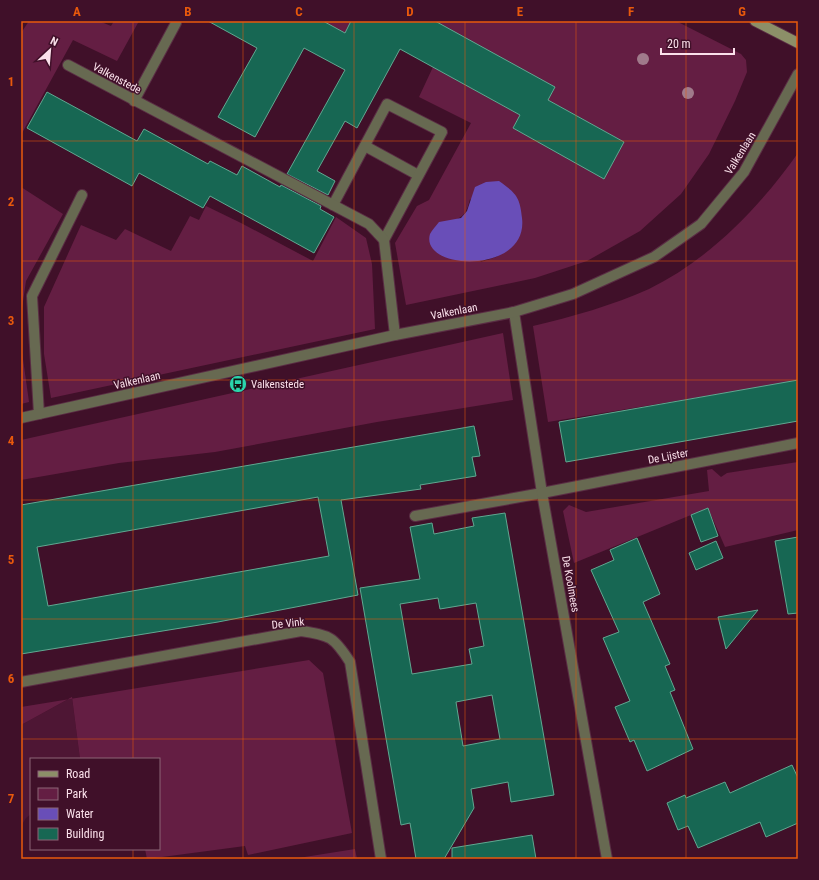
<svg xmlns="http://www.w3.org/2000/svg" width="819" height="880" font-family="'Roboto Condensed',sans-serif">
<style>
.built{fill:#4e1634}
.green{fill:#641e43;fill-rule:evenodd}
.water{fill:#694eb8}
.building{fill:#176753;stroke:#60a891;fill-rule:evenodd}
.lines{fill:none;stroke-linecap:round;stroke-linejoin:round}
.service-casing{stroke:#5a2d44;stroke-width:12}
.minor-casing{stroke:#5a2d44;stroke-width:12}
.secondary-casing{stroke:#5a2d44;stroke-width:12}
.service{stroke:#676951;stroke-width:10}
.minor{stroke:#676951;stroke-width:10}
.secondary{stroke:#8c8f68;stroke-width:10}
.tree{fill:#a07a8b}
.grid{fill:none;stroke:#e8590c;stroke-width:1;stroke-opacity:0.55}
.labels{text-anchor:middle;stroke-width:3;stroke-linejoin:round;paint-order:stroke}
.street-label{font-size:11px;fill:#fbe1eb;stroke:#401029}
.poi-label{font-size:11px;fill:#fbe1eb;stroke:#401029;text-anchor:start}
.neatline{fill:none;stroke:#e8590c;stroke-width:1.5}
.grid-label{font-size:13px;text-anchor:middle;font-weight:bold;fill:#e8590c}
</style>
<rect width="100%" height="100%" fill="#401029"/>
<!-- built -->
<path class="built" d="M72 697 80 759H31V814L26 818 21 826V725Z"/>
<!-- green -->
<g class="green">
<path d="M29 21H99L111 26 114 21H139L117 61 73 40 21 135V33Z"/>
<path d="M323 21H351L348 35Z"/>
<path d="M435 21H676L741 54 746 60 747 72 735 101 709 154 681 194 640 231 587 261 535 278 406 305 395 243 417 206 429 200 471 123 419 97 433 67 520 115 513 128 604 178 624 142 548 100ZM470 199 509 249 496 257 481 262 452 221C465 217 467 211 470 199Z"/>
<path d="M798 153V381L548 422 533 326C571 317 614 305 649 289 710 259 759 208 798 153Z"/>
<path d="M21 187 63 214 26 281 21 315Z"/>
<path d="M206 206 241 223 313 261 336 217 366 238 372 264 375 329 51 398 44 354V307L81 225 116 240 125 229 171 251 190 216 199 220Z"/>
<path d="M503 333 513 400 377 422 215 452 119 463 21 480V440Z"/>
<path d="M21 345 29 402 21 404Z"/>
<path d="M798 462V530L725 547 708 508 574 563 563 511 569 505 586 512 709 491 707 470 712 469 721 477 727 473Z"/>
<path d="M309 660 323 673 352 833 248 855 245 846 147 859 145 849H159V759H80L72 697 21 725V707Z"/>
<path d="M355 849 357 859H292Z"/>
</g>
<!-- water -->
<path class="water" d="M499 181C516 193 520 197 522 218 529 275 419 271 430 234 432 230 436 226 439 222L461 218 467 211 475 187 486 182Z"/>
<!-- building -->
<g class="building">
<path d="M208 21H323L345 33 351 21H435L555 87 548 100 624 142 604 179 513 128 520 115 400 49 357 128 345 121 317 171 335 181 328 195 287 174 345 70 304 48 255 137 218 117 257 48Z"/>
<path d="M47 92 137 141 144 129 208 164 210 161 237 175 242 166 280 187 281 185 321 206 320 209 334 217 314 253 210 196 203 208 139 173 132 186 27 128Z"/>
<path d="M798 380V421L566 462 559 422Z"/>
<path d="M474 426 480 456 472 457 476 476 420 485 421 489 341 500 358 595 218 622 21 654V505ZM318 497 329 556 48 606 37 547Z"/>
<path d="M708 508 718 536 701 542 691 515Z"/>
<path d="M505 513 554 795 511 802 508 782 471 789 474 808 444 859H416L410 823 401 825 360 588 420 579 410 527 432 523 434 534 474 526 472 518ZM438 598 440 609 476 603 484 646 469 649 472 664 412 674 400 604ZM492 695 500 739 463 746 456 702Z"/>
<path d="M798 537V613L788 614 775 541Z"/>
<path d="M637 538 660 594 643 602 670 664 665 666 675 690 670 692 693 749 647 771 634 740 630 742 615 707 630 701 603 638 619 632 591 570 614 560 610 550Z"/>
<path d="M716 541 723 558 696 570 689 553Z"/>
<path d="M758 610 726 649 718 617Z"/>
<path d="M792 765 798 778V823L766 837 760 822 698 848 688 826 678 830 667 803 685 795 686 798 725 782 730 793Z"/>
<path d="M532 835 536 859H452V848Z"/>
</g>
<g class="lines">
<defs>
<g id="service">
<path d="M134 101 176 23"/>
<path d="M365 146 418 175"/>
<path d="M333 205 387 104 442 132 384 240"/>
<path d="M415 516 542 493"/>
</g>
<g id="minor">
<path d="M68 65 369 224 384 240 395 335"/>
<path d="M514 312 542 493 607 859"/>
<path d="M39 414 32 296 82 195"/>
<path d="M21 418 395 335 514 312 573 294 654 257 701 224 744 172 798 74"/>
<path d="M542 493 798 443"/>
<path d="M21 682 301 631C330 635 334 637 350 662L381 859"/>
</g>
<path id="secondary" d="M755 21 798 43"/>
</defs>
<!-- service casing -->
<use href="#service" class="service-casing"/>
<!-- minor casing -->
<use href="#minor" class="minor-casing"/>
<!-- secondary casing -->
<use href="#secondary" class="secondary-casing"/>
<!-- service -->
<use href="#service" class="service"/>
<!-- minor -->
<use href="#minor" class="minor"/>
<!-- secondary -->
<use href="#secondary" class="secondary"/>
</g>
<!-- trees -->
<g class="tree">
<circle cx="643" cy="59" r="6"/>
<circle cx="688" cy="93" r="6"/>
</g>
<!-- grid -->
<path class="grid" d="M133 21V759M243 21V859M354 21V859M465 21V859M576 21V859M686 21V859M21 141H798M21 261H798M21 380H798M21 500H798M21 619H798M21 739H798M133 849V859"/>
<!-- icons -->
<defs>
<symbol id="bus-disc" viewBox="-11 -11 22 22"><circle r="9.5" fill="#2ad5ac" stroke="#401029"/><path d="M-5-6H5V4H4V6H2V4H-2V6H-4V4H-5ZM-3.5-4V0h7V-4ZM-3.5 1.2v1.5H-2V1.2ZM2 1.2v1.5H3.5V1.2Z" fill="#111"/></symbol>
</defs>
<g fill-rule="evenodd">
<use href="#bus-disc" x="228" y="374" width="20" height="20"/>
</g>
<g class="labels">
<!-- street labels -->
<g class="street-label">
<text transform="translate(117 78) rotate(28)" y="4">Valkenstede</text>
<text transform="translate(740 153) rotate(-58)" y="4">Valkenlaan</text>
<text transform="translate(454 311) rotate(-11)" y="4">Valkenlaan</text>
<text transform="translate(137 380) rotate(-13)" y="4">Valkenlaan</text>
<text transform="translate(668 456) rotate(-11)" y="4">De Lijster</text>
<text transform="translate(571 584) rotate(80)" y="4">De Koolmees</text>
<text transform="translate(288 623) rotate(-6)" y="4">De Vink</text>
</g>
<!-- poi labels -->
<g class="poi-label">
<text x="251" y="388">Valkenstede</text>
</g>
</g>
<!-- border -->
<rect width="819" height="880" fill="none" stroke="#401029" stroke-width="44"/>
<!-- legend -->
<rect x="30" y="758" width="130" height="92" fill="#401029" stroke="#8b6477"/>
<rect x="38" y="771" width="20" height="6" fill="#8c8f68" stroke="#8b6477"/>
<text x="66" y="778" font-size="12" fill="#fbe1eb">Road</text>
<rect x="38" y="788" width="20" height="12" fill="#641e43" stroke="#8b6477"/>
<text x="66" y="798" font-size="12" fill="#fbe1eb">Park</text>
<rect x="38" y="808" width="20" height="12" fill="#694eb8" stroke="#8b6477"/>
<text x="66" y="818" font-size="12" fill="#fbe1eb">Water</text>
<rect x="38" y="828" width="20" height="12" fill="#176753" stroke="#8b6477"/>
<text x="66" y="838" font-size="12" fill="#fbe1eb">Building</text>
<!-- north arrow -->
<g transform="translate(50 50) rotate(26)" stroke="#401029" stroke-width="3" paint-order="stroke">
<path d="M0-3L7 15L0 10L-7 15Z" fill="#fbe1eb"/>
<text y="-6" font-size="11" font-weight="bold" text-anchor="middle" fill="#fbe1eb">N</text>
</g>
<!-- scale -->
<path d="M661 48v6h73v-6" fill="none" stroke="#fbe1eb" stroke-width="2"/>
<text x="667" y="48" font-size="12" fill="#fbe1eb" stroke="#401029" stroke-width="3" paint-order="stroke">20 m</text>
<rect x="22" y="22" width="775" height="836" class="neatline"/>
<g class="grid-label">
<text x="77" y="16">A</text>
<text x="188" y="16">B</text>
<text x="299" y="16">C</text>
<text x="410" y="16">D</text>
<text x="520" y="16">E</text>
<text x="631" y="16">F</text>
<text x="742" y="16">G</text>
<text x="11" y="86">1</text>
<text x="11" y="206">2</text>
<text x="11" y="325">3</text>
<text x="11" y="445">4</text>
<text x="11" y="564">5</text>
<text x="11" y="683">6</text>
<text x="11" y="803">7</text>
</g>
</svg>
